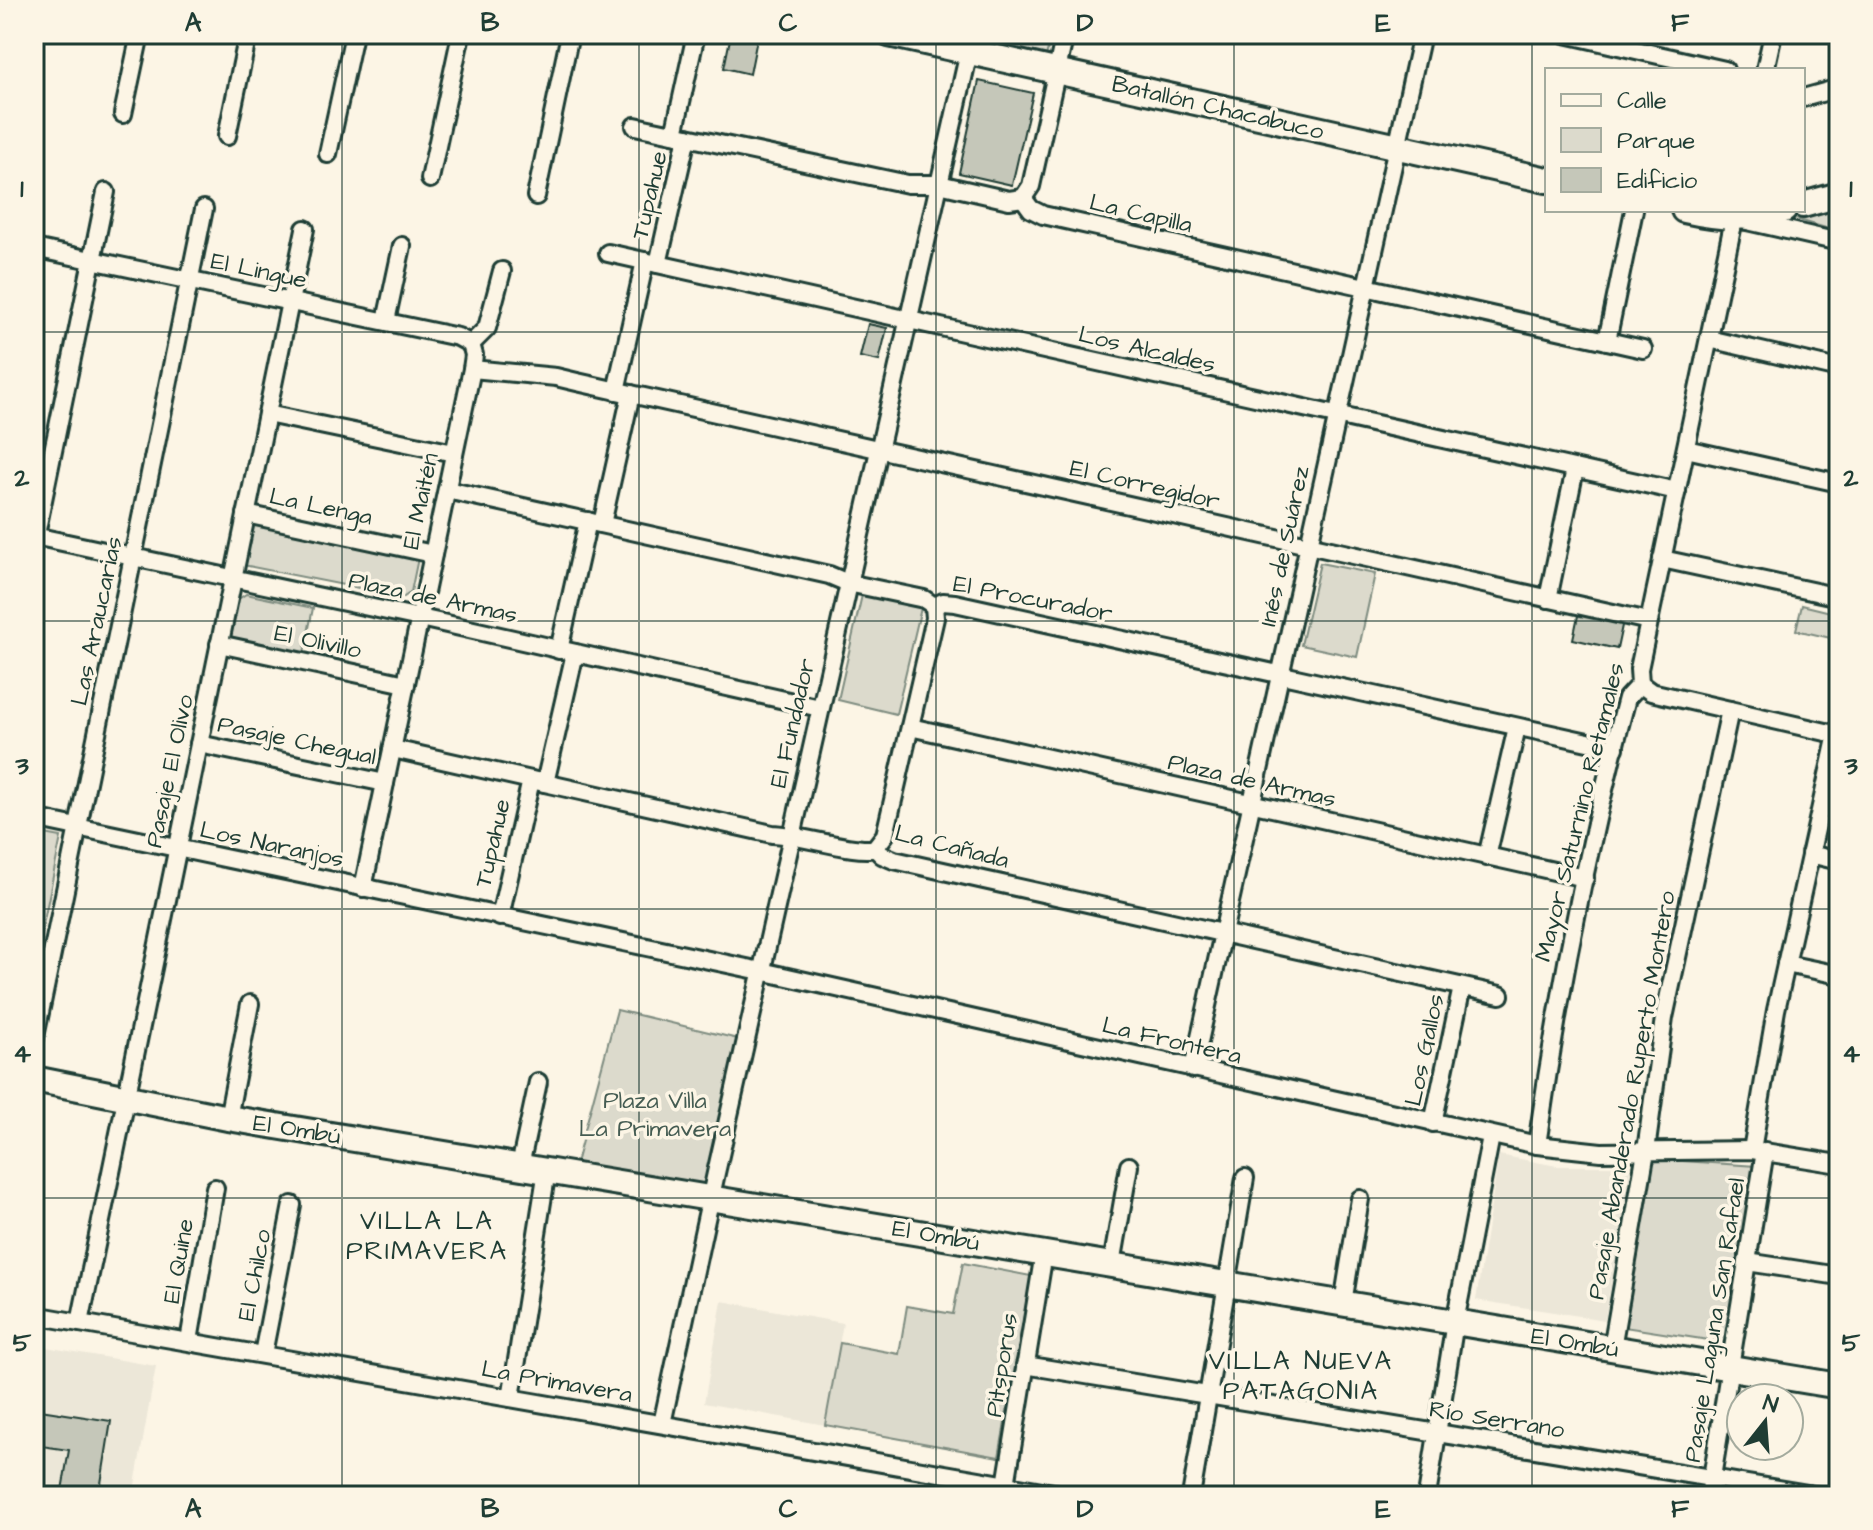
<svg xmlns="http://www.w3.org/2000/svg" width="1873" height="1530" font-family="'Architects Daughter',sans-serif">
<style>
.built{fill:#ece7d8}
.green{fill:#dcdacc;stroke:#7e8c80;stroke-width:2}
.building{fill:#c5c7b9;stroke:#1f3d34;stroke-width:2}
.lines{fill:none;stroke-linecap:round;stroke-linejoin:round}
.street-casing{stroke:#1f3d34;stroke-width:22}
.secondary-casing{stroke:#1f3d34;stroke-width:30}
.street{stroke:#fcf5e5;stroke-width:16}
.secondary{stroke:#fcf5e5;stroke-width:24}
.grid{fill:none;stroke:#1f3d34;stroke-width:2;stroke-opacity:0.55}
.labels{text-anchor:middle;stroke-width:7;stroke-linejoin:round;paint-order:stroke}
.street-label{font-size:24px;fill:#1f3d34;stroke:#fcf5e5}
.park-label{font-size:24px;fill:#455c52;stroke:#fcf5e5}
.neighbourhood-label{font-size:26px;letter-spacing:2px;fill:#1f3d34;stroke:#fcf5e5}
.neatline{fill:none;stroke:#1f3d34;stroke-width:3}
.grid-label{font-size:26px;text-anchor:middle;font-weight:bold;fill:#1f3d34}
</style>
<rect width="100%" height="100%" fill="#fcf5e5"/>
<filter id="ink" filterUnits="userSpaceOnUse"><feTurbulence type="fractalNoise" baseFrequency=".0125" numOctaves="2"/><feDisplacementMap in="SourceGraphic" scale="16" xChannelSelector="R" yChannelSelector="G"/><feConvolveMatrix kernelMatrix="1 2 1 2 8 2 1 2 1" color-interpolation-filters="sRGB"/></filter>
<g filter="url(#ink)">
<!-- built -->
<g class="built">
<path d="M1499 1155 1557 1166H1631L1605 1320 1476 1300Z"/>
<path d="M722 1301 843 1323 825 1425 704 1403Z"/>
<path d="M34 1345 156 1366 133 1496H34Z"/>
</g>
<!-- green -->
<g class="green">
<path d="M982 34H1051L1046 57 981 41Z"/>
<path d="M1839 209V232L1799 220Z"/>
<path d="M253 524 418 558 411 592 404 597 243 565Z"/>
<path d="M1320 563 1375 574 1357 657 1301 645Z"/>
<path d="M246 594 313 608 304 653 229 637 237 600Z"/>
<path d="M862 595 921 608 896 714 838 700Z"/>
<path d="M1802 605 1839 614V640L1796 630Z"/>
<path d="M34 832 61 837 34 970Z"/>
<path d="M617 1010 738 1039 704 1188 575 1167Z"/>
<path d="M1653 1159 1756 1166 1728 1343 1624 1327Z"/>
<path d="M963 1263 1031 1276 999 1457 825 1425 840 1343 899 1354 907 1306 953 1314Z"/>
</g>
<!-- building -->
<g class="building">
<path d="M731 34H758L750 74 724 68Z"/>
<path d="M979 81 1033 93 1012 185 959 173Z"/>
<path d="M868 324 887 328 879 361 860 357Z"/>
<path d="M1579 611 1623 621 1617 649 1573 639Z"/>
<path d="M34 1409 111 1421 99 1496H61L69 1450 34 1445Z"/>
</g>
<g class="lines">
<defs>
<g id="street">
<path d="M1565 34 1725 70"/>
<path d="M1765 70 1773 34"/>
<path d="M1803 98 1839 88"/>
<path d="M123 114 140 34"/>
<path d="M635 126 908 184H939L1009 200 1023 198"/>
<path d="M674 134 696 34"/>
<path d="M227 136 248 34"/>
<path d="M328 154 354 34"/>
<path d="M430 179 461 34"/>
<path d="M536 196 570 34"/>
<path d="M1023 198 1031 209 1043 215 1643 349"/>
<path d="M1023 198 1031 186 1065 34"/>
<path d="M1747 221 1839 242"/>
<path d="M34 248 458 337 471 344"/>
<path d="M608 253 1677 491"/>
<path d="M658 264 687 137"/>
<path d="M386 321 402 246"/>
<path d="M1709 339 1839 369"/>
<path d="M1607 341 1634 210"/>
<path d="M471 344 487 328 502 271"/>
<path d="M472 369 556 377 577 382 1649 621"/>
<path d="M616 391 645 261"/>
<path d="M267 414 454 453"/>
<path d="M1686 449 1839 483"/>
<path d="M447 490 829 575 848 583 924 599 934 606"/>
<path d="M246 514 433 554"/>
<path d="M602 524 631 394"/>
<path d="M34 536 420 618 820 708"/>
<path d="M34 544 106 192"/>
<path d="M1662 559 1839 597"/>
<path d="M1548 599 1575 469"/>
<path d="M934 606 943 602 955 603 1615 748"/>
<path d="M219 644 406 684"/>
<path d="M559 650 588 521"/>
<path d="M1640 684 1639 669 1736 210"/>
<path d="M1640 684 1651 692 1839 735"/>
<path d="M910 727 1585 878"/>
<path d="M199 744 385 783"/>
<path d="M393 749 772 834C797 834 858 854 875 848L882 855 894 860 1500 995"/>
<path d="M545 783 575 653"/>
<path d="M34 818 761 971 1537 1145 1601 1152 1752 1150 1839 1164"/>
<path d="M875 848 885 835 935 618 934 606"/>
<path d="M1810 854 1839 861"/>
<path d="M1487 857 1517 727"/>
<path d="M363 888 472 369 474 355 471 344"/>
<path d="M500 917 531 780"/>
<path d="M1786 964 1839 975"/>
<path d="M34 1042 204 209"/>
<path d="M1193 1069 1422 34"/>
<path d="M228 1118 250 1004"/>
<path d="M1433 1123 1462 987"/>
<path d="M1537 1145C1558 995 1588 844 1627 698L1640 684"/>
<path d="M1752 1150 1776 1010 1837 734"/>
<path d="M520 1166 538 1082"/>
<path d="M1747 1262 1839 1276"/>
<path d="M1112 1264 1129 1166"/>
<path d="M1343 1303 1360 1199"/>
<path d="M34 1315 1071 1496"/>
<path d="M80 1323 305 229"/>
<path d="M189 1341 215 1188"/>
<path d="M1612 1348 1646 1151 1664 1018 1730 710"/>
<path d="M263 1354 292 1205"/>
<path d="M1025 1365 1820 1496"/>
<path d="M511 1398 547 1170"/>
<path d="M662 1424 716 1173 973 34"/>
<path d="M1006 1485 1044 1253"/>
<path d="M1191 1496 1245 1178"/>
<path d="M1427 1496 1455 1322 1491 1136"/>
<path d="M1709 1496 1765 1151"/>
</g>
<g id="secondary">
<path d="M889 34 1547 180"/>
<path d="M1803 205 1839 195"/>
<path d="M1684 210C1720 218 1749 220 1784 210"/>
<path d="M34 1079 228 1118 1839 1386"/>
</g>
</defs>
<!-- street casing -->
<use href="#street" class="street-casing"/>
<!-- secondary casing -->
<use href="#secondary" class="secondary-casing"/>
<!-- street -->
<use href="#street" class="street"/>
<!-- secondary -->
<use href="#secondary" class="secondary"/>
</g>
</g>
<!-- grid -->
<path class="grid" d="M342 34V1496M639 34V1496M936 34V1496M1234 34V1496M1532 34V1496M34 332H1839M34 621H1839M34 909H1839M34 1198H1839"/>
<g class="labels">
<!-- street labels -->
<g class="street-label">
<text transform="translate(1218 107) rotate(13)" y="8">Batallón Chacabuco</text>
<text transform="translate(649 195) rotate(-77)" y="8">Tupahue</text>
<text transform="translate(1141 213) rotate(13)" y="8">La Capilla</text>
<text transform="translate(259 270) rotate(12)" y="8">El Lingue</text>
<text transform="translate(1147 349) rotate(13)" y="8">Los Alcaldes</text>
<text transform="translate(1145 484) rotate(13)" y="8">El Corregidor</text>
<text transform="translate(420 501) rotate(-78)" y="8">El Maitén</text>
<text transform="translate(321 506) rotate(12)" y="8">La Lenga</text>
<text transform="translate(1284 546) rotate(-78)" y="8">Inés de Suárez</text>
<text transform="translate(433 597) rotate(12)" y="8">Plaza de Armas</text>
<text transform="translate(1033 598) rotate(11)" y="8">El Procurador</text>
<text transform="translate(96 621) rotate(-78)" y="8">Las Araucarias</text>
<text transform="translate(318 641) rotate(12)" y="8">El Olivillo</text>
<text transform="translate(792 723) rotate(-77)" y="8">El Fundador</text>
<text transform="translate(297 740) rotate(12)" y="8">Pasaje Chegual</text>
<text transform="translate(169 771) rotate(-78)" y="8">Pasaje El Olivo</text>
<text transform="translate(1252 780) rotate(13)" y="8">Plaza de Armas</text>
<text transform="translate(1579 812) rotate(-76)" y="8">Mayor Saturnino Retamales</text>
<text transform="translate(492 843) rotate(-77)" y="8">Tupahue</text>
<text transform="translate(272 844) rotate(12)" y="8">Los Naranjos</text>
<text transform="translate(952 846) rotate(14)" y="8">La Cañada</text>
<text transform="translate(1172 1040) rotate(13)" y="8">La Frontera</text>
<text transform="translate(1424 1050) rotate(-78)" y="8">Los Gallos</text>
<text transform="translate(1631 1095) rotate(-80)" y="8">Pasaje Abanderado Ruperto Montero</text>
<text transform="translate(297 1129) rotate(9)" y="8">El Ombú</text>
<text transform="translate(936 1235) rotate(10)" y="8">El Ombú</text>
<text transform="translate(178 1261) rotate(-80)" y="8">El Quine</text>
<text transform="translate(254 1275) rotate(-79)" y="8">El Chilco</text>
<text transform="translate(1714 1320) rotate(-81)" y="8">Pasaje Laguna San Rafael</text>
<text transform="translate(1575 1342) rotate(9)" y="8">El Ombú</text>
<text transform="translate(1001 1365) rotate(-81)" y="8">Pitsporus</text>
<text transform="translate(557 1381) rotate(10)" y="8">La Primavera</text>
<text transform="translate(1497 1419) rotate(9)" y="8">Río Serrano</text>
</g>
<!-- park labels -->
<g class="park-label">
<text x="655" y="1108">Plaza Villa<tspan x="655" dy="28">La Primavera</tspan></text>
</g>
<!-- neighbourhood labels -->
<g class="neighbourhood-label">
<text x="427" y="1229">VILLA LA<tspan x="427" dy="30">PRIMAVERA</tspan></text>
<text x="1301" y="1369">VILLA NUEVA<tspan x="1301" dy="30">PATAGONIA</tspan></text>
</g>
</g>
<!-- margin -->
<rect width="1873" height="1530" fill="none" stroke="#fcf5e5" stroke-width="88"/>
<!-- legend -->
<rect x="1545" y="68" width="260" height="144" fill="#fcf5e5" stroke="#a4ab9e" stroke-width="2"/>
<rect x="1561" y="94" width="40" height="12" fill="#fcf5e5" stroke="#a4ab9e" stroke-width="2"/>
<text x="1617" y="108" font-size="24" fill="#1f3d34">Calle</text>
<rect x="1561" y="128" width="40" height="24" fill="#dcdacc" stroke="#a4ab9e" stroke-width="2"/>
<text x="1617" y="148" font-size="24" fill="#1f3d34">Parque</text>
<rect x="1561" y="168" width="40" height="24" fill="#c5c7b9" stroke="#a4ab9e" stroke-width="2"/>
<text x="1617" y="188" font-size="24" fill="#1f3d34">Edificio</text>
<!-- north arrow -->
<g transform="translate(1765 1422) rotate(17)"><circle r="38" fill="#fcf5e5" stroke="#a4ab9e" stroke-width="2"/>
<path d="M0-6L14 30L0 20L-14 30Z" fill="#1f3d34"/>
<text y="-12" font-size="22" font-weight="bold" text-anchor="middle" fill="#1f3d34">N</text>
</g>
<rect x="44" y="44" width="1785" height="1442" class="neatline"/>
<g class="grid-label">
<text x="193" y="31">A</text>
<text x="490" y="31">B</text>
<text x="788" y="31">C</text>
<text x="1085" y="31">D</text>
<text x="1383" y="31">E</text>
<text x="1680" y="31">F</text>
<text x="22" y="197">1</text>
<text x="1851" y="197">1</text>
<text x="22" y="486">2</text>
<text x="1851" y="486">2</text>
<text x="22" y="774">3</text>
<text x="1851" y="774">3</text>
<text x="22" y="1062">4</text>
<text x="1851" y="1062">4</text>
<text x="22" y="1351">5</text>
<text x="1851" y="1351">5</text>
<text x="193" y="1517">A</text>
<text x="490" y="1517">B</text>
<text x="788" y="1517">C</text>
<text x="1085" y="1517">D</text>
<text x="1383" y="1517">E</text>
<text x="1680" y="1517">F</text>
</g>
</svg>
